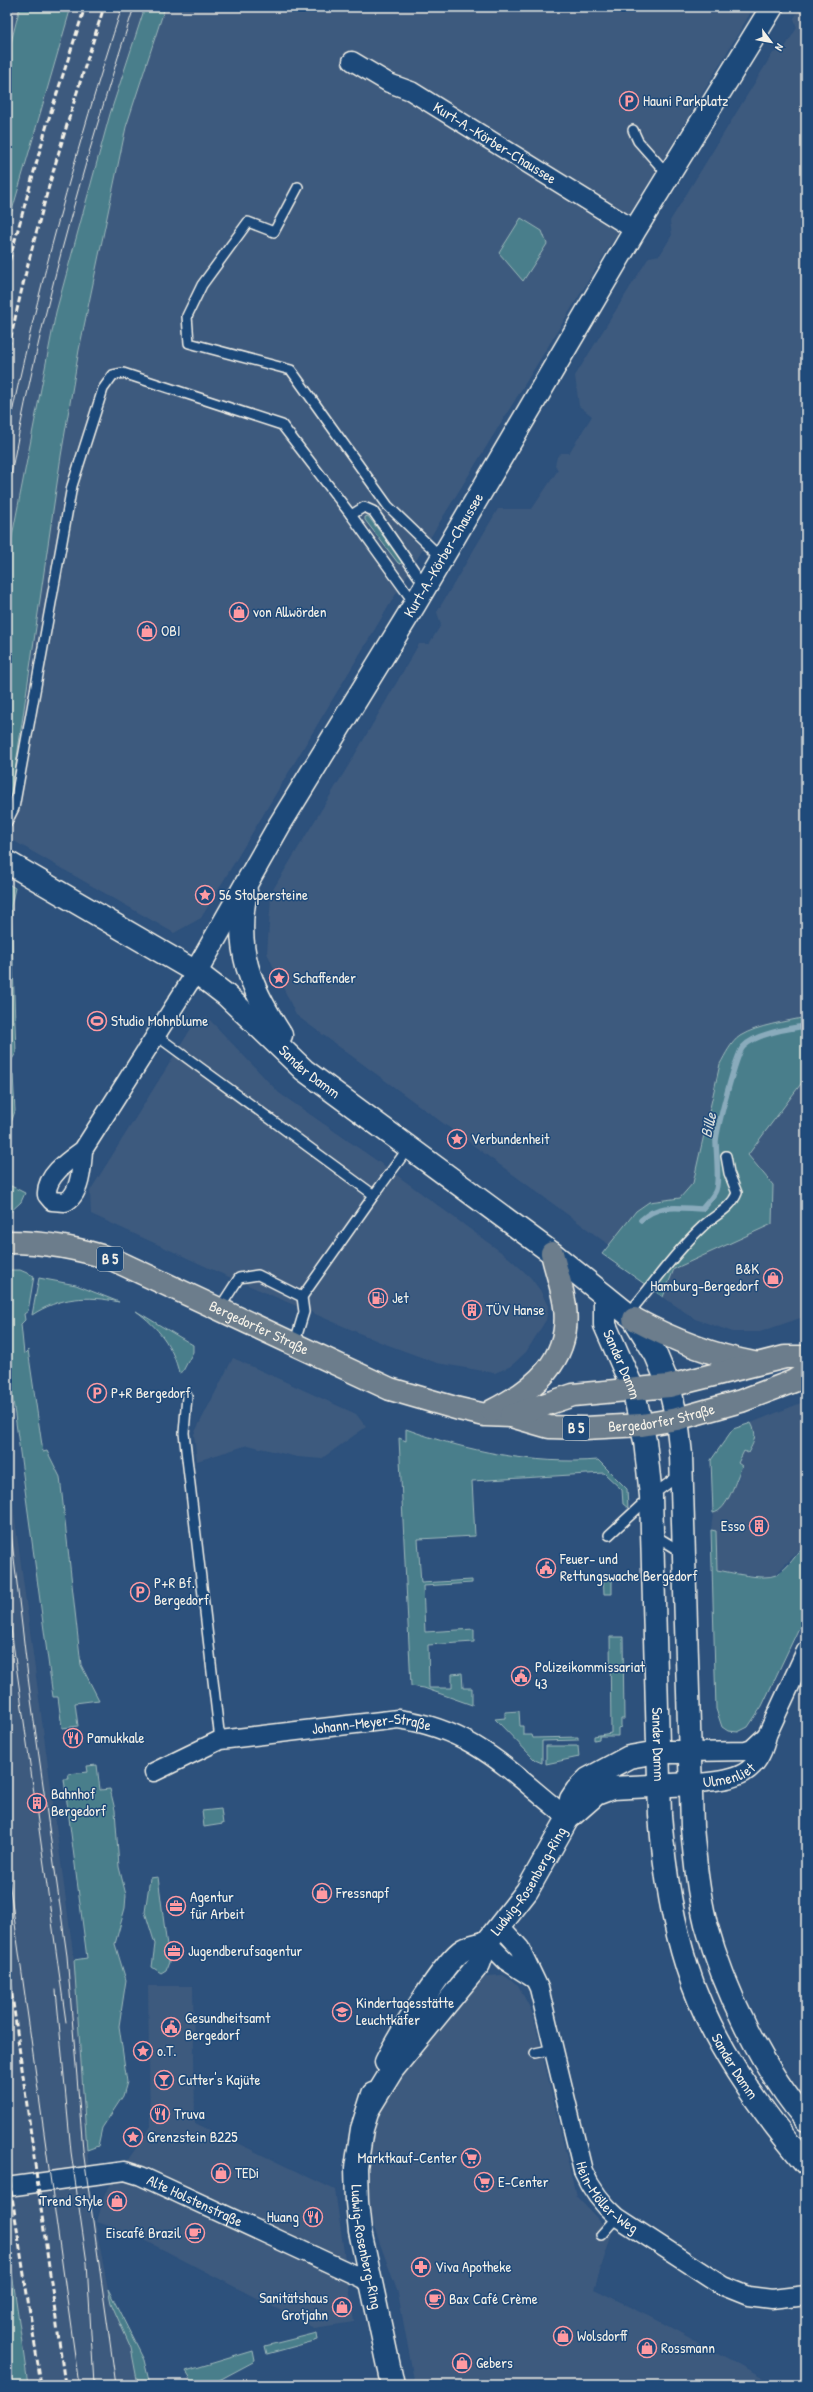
<svg xmlns="http://www.w3.org/2000/svg" width="813" height="2392" font-family="'Patrick Hand',sans-serif">
<style>
.built{fill:#3d5a7e}
.green{fill:#497e8b;stroke:#9eb8ba}
.lines{fill:none;stroke-linecap:round;stroke-linejoin:round}
.stream{stroke:#8aabbc;stroke-width:5.5}
.service-casing{stroke:#f4f1e8;stroke-width:12}
.minor-casing{stroke:#f4f1e8;stroke-width:21}
.tertiary-casing{stroke:#f4f1e8;stroke-width:25}
.secondary-casing{stroke:#f4f1e8;stroke-width:25}
.primary-casing{stroke:#f4f1e8;stroke-width:25}
.service{stroke:#1f4a7a;stroke-width:9}
.minor{stroke:#1f4a7a;stroke-width:18}
.tertiary{stroke:#1f4a7a;stroke-width:22}
.secondary{stroke:#1f4a7a;stroke-width:22}
.primary{stroke:#6c7d8c;stroke-width:22}
.tram{stroke:#f4f1e8;stroke-width:1}
.rail{stroke:#f4f1e8;stroke-width:3;stroke-dasharray:6 3;stroke-linecap:butt}
.labels{text-anchor:middle;stroke-width:3;stroke-linejoin:round;paint-order:stroke}
.shield{fill:#1f4a7a;stroke:#b4bfc7;stroke-width:1}
.shield-label{font-size:14px;font-weight:bold;fill:#f4f1e8}
.poi-label{font-size:15px;fill:#f4f1e8;stroke:#1f4a7a;text-anchor:start}
.street-label{font-size:15px;fill:#f4f1e8;stroke:#1f4a7a}
.water-label{font-size:16px;font-style:italic;fill:#dadfdd;stroke:#1f4a7a}
</style>
<rect width="100%" height="100%" fill="#2d517c"/>
<filter id="ink" filterUnits="userSpaceOnUse"><feTurbulence type="fractalNoise" baseFrequency=".025" numOctaves="2"/><feDisplacementMap in="SourceGraphic" scale="8" xChannelSelector="R" yChannelSelector="G"/><feConvolveMatrix kernelMatrix="1 2 1 2 8 2 1 2 1" color-interpolation-filters="sRGB"/></filter>
<g filter="url(#ink)">
<!-- built -->
<g class="built">
<path d="M7 7H20L7 57Z"/>
<path d="M71 7H145L110 114 56 312 7 562V228Z"/>
<path d="M165 7H754L661 163 417 559 201 918 174 933 7 837V806L11 798 61 456 79 350 126 127Z"/>
<path d="M801 7H806V1017L755 1030 739 1036 728 1049 720 1064 693 1183 680 1198 649 1202 636 1211 609 1245 296 1015 267 953 271 897 269 896 353 758 419 644H429L441 625 437 612 498 509H532L558 470 555 465 557 457 561 453H569L592 416 579 406 575 376 649 257 660 255 672 235 670 221 773 53 784 49 790 39 797 28 794 18Z"/>
<path d="M207 1017 279 1093 383 1165 509 1258 530 1277 540 1290 548 1306 546 1320 526 1352 511 1366 495 1373 437 1363 380 1342 220 1273 91 1214 90 1191 197 1019Z"/>
<path d="M806 1077V1316L760 1332H733L695 1319 663 1297 674 1269 772 1223 773 1185 748 1155Z"/>
<path d="M233 1358 356 1414 366 1427 321 1459 297 1457 248 1445 197 1461 194 1434Z"/>
<path d="M806 1401V1543L775 1575 765 1577 716 1570V1531L711 1530 713 1513 738 1480 742 1466 738 1464 744 1451 749 1453 754 1441 756 1435 751 1423Z"/>
<path d="M7 1460 74 1960 91 2201 108 2289 144 2360 150 2385H28L7 2237Z"/>
<path d="M503 1975 518 1985 533 2014 576 2196 612 2234 594 2289 653 2318 777 2385H415L398 2293 371 2219 366 2184 369 2148 384 2100 398 2075 476 1982 488 1976Z"/>
<path d="M148 1986H193L195 2123 335 2190 354 2322 314 2328 133 2234 97 2222 105 2193 150 2128Z"/>
</g>
<!-- green -->
<g class="green">
<path d="M20 7H71L7 228V58Z"/>
<path d="M145 7H165L126 127 79 350 61 456 11 798 7 806V562L56 312 110 114Z"/>
<path d="M521 218 542 231 547 244 523 281 499 253Z"/>
<path d="M368 516 402 561 401 564 398 563 365 520V517Z"/>
<path d="M7 883 15 888 11 906 16 1053 7 1067Z"/>
<path d="M806 1017V1077L748 1155 773 1185 772 1224 674 1269 663 1297 602 1254 636 1211 649 1202 680 1198 693 1183 720 1064C725 1055 731 1042 740 1036 758 1025 785 1022 806 1017Z"/>
<path d="M7 1070 13 1074 15 1111 7 1135Z"/>
<path d="M7 1184 25 1193 21 1202 7 1215Z"/>
<path d="M7 1270H20L34 1276 28 1311 24 1314 25 1320 21 1324 24 1354 28 1350 43 1452 47 1451 60 1477 81 1665 99 1700 75 1703 78 1726 62 1728 58 1697H53L7 1356Z"/>
<path d="M39 1278 76 1285 119 1302C88 1295 59 1297 32 1315Z"/>
<path d="M136 1311 193 1345V1352L183 1371 179 1373C173 1346 158 1327 136 1311Z"/>
<path d="M751 1423C758 1435 754 1442 748 1453L744 1451 738 1463 742 1466C736 1478 728 1511 713 1513L711 1460 733 1429Z"/>
<path d="M406 1429C466 1451 535 1465 598 1460L627 1489 628 1508 623 1504 622 1490 604 1473 472 1481 475 1536 418 1539 421 1583 472 1580V1583L423 1586 425 1632 474 1629V1642L428 1645 429 1688H452V1674L462 1673 463 1688H472V1705L424 1688 411 1686 399 1438 406 1441Z"/>
<path d="M711 1530 716 1531 717 1570C730 1572 763 1581 776 1575 788 1569 797 1553 806 1543V1613L762 1706 748 1727 738 1732 728 1731 722 1727 716 1709Z"/>
<path d="M603 1575H612V1594H604Z"/>
<path d="M610 1637H623L624 1719H621V1727L618 1728V1736H599V1739L594 1740V1736L611 1733Z"/>
<path d="M519 1711 520 1726H523V1735H532L533 1738 578 1737V1740L542 1741V1763L535 1760 495 1719 505 1718V1712Z"/>
<path d="M546 1746H578L579 1757 546 1764Z"/>
<path d="M97 1765 100 1790 110 1789 115 1810 119 1867 126 1895 125 1908 115 1944 126 1980 119 2026 127 2082 123 2096 102 2128 98 2146 87 2150 74 1960 87 1958 64 1779H69L68 1774 88 1772 87 1766Z"/>
<path d="M221 1809 223 1824 204 1827 202 1811Z"/>
<path d="M158 1877 169 1962 166 1970 161 1973 152 1967 155 1944 145 1912 150 1878Z"/>
<path d="M7 2237 28 2385H12L7 2348Z"/>
<path d="M108 2289 144 2360 150 2385H138L131 2348 111 2303Z"/>
<path d="M317 2333 318 2340 267 2354 265 2346Z"/>
<path d="M253 2351 255 2361 210 2385H195L186 2371Z"/>
</g>
<g class="lines">
<!-- stream -->
<path class="stream" d="M641 1220C660 1203 678 1208 702 1209 706 1204 712 1198 715 1192 720 1184 716 1152 716 1141 717 1129 736 1054 743 1047 755 1034 789 1028 806 1026"/>
<defs>
<g id="service">
<path d="M633 130 638 141 669 176"/>
<path d="M298 187 274 232 248 222 202 285 187 316 189 343 291 370 388 506 442 558"/>
<path d="M351 515 364 507 373 511 425 586"/>
<path d="M7 822 14 808 72 486 103 389 113 375 123 373 282 425 351 515 415 604"/>
<path d="M157 1036 374 1195 302 1297"/>
<path d="M374 1195 409 1147"/>
<path d="M219 1309 239 1278 258 1275 302 1297 304 1312 294 1345"/>
<path d="M628 1314C653 1285 673 1254 702 1227 713 1216 731 1209 737 1193L729 1173 726 1156"/>
<path d="M187 1396 184 1433 220 1740"/>
<path d="M609 1535 651 1496 681 1474"/>
<path d="M654 1535 682 1552"/>
<path d="M535 2053 554 2049"/>
<path d="M601 2235 617 2217"/>
</g>
<g id="minor">
<path id="s1" d="M352 61 389 83 411 91 635 230"/>
<path d="M83 1150C82 1165 81 1195 65 1202L52 1201 47 1195C45 1176 69 1160 83 1150L196 972"/>
<path d="M690 1752 746 1751 752 1749 767 1735"/>
<path id="s2" d="M154 1772 220 1740 398 1719C474 1729 511 1773 568 1818"/>
<path id="s3" d="M691 1784C731 1779 758 1780 767 1735L806 1651"/>
<path id="s4" d="M500 1926 520 1948 539 1988 583 2171C591 2189 602 2204 617 2217L723 2286 748 2296 772 2299 806 2295"/>
<path d="M487 1942 506 1961 534 1979"/>
<path id="s5" d="M7 2187 125 2171 141 2176 372 2283"/>
</g>
<g id="tertiary">
<path d="M571 1816 596 1794 612 1788 691 1784"/>
<path d="M386 2062C396 2041 445 1960 463 1950 470 1946 479 1945 487 1942"/>
<path id="s6" d="M373 2094 362 2129 356 2168 357 2202 360 2231 393 2385"/>
<path id="s7" d="M369 2108 393 2069 479 1964 487 1942 527 1891 568 1818 571 1799 577 1790 588 1779 629 1757 658 1752H690"/>
</g>
<g id="secondary">
<path id="s8" d="M7 862 196 972 226 995 304 1070 552 1253 634 1319 656 1355 669 1386 677 1419 681 1455 692 1827C695 1860 698 1892 706 1924 724 1990 762 2068 806 2120"/>
<path d="M246 891C234 950 250 987 281 1035"/>
<path id="s9" d="M196 972 280 824 415 604 635 230 772 7"/>
<path id="s10" d="M605 1296V1325L633 1389 645 1441 651 1496 660 1815C664 1866 671 1918 687 1967 710 2041 757 2105 806 2164"/>
</g>
<g id="primary">
<path id="s11" d="M7 1242C45 1242 79 1248 114 1260L390 1389 459 1409 485 1415 511 1416 549 1427 585 1428 642 1425 677 1419 741 1401 794 1381 806 1373"/>
<path d="M634 1319C673 1340 711 1355 754 1363"/>
<path d="M492 1411C535 1389 571 1360 565 1307 563 1289 556 1271 552 1253"/>
<path d="M511 1416 573 1395 669 1386 785 1357H806"/>
</g>
</defs>
<!-- service casing -->
<use href="#service" class="service-casing"/>
<!-- minor casing -->
<use href="#minor" class="minor-casing"/>
<!-- tertiary casing -->
<use href="#tertiary" class="tertiary-casing"/>
<!-- secondary casing -->
<use href="#secondary" class="secondary-casing"/>
<!-- primary casing -->
<use href="#primary" class="primary-casing"/>
<!-- service -->
<use href="#service" class="service"/>
<!-- minor -->
<use href="#minor" class="minor"/>
<!-- tertiary -->
<use href="#tertiary" class="tertiary"/>
<!-- secondary -->
<use href="#secondary" class="secondary"/>
<!-- primary -->
<use href="#primary" class="primary"/>
<!-- tram -->
<g class="tram">
<path d="M7 437C37 291 76 149 122 7"/>
<path d="M7 497C36 330 82 168 134 7"/>
<path d="M7 1499 29 1685 67 1956 83 2150 116 2385"/>
<path d="M7 1600 66 2022"/>
<path d="M7 1866 79 2385"/>
<path d="M56 1990 71 2152 87 2263 94 2385"/>
</g>
<!-- rail -->
<g class="rail">
<path d="M7 269 48 121 85 7"/>
<path d="M7 356C31 238 67 122 104 7"/>
<path d="M7 1958 65 2385"/>
<path d="M7 2164 41 2385"/>
</g>
</g>
</g>
<!-- icons -->
<defs>
<symbol id="parking-ring" viewBox="-11 -11 22 22"><circle r="9.5" fill="#1f4a7a" stroke="#ff9aa2" stroke-width="1.5"/><path d="M-3.5-5.5H1a3.5 3.5 0 0 1 0 7H-1V5.5H-3.5ZM-1-3.4V-.6H.8a1.4 1.4 0 0 0 0-2.8Z" fill="#ff9aa2"/></symbol>
<symbol id="shop-ring" viewBox="-11 -11 22 22"><circle r="9.5" fill="#1f4a7a" stroke="#ff9aa2" stroke-width="1.5"/><path d="M-5-2.5h2.3a2.7 3.5 0 0 1 5.4 0H5L5.5 6h-11ZM-1.5-2.5h3a1.5 2.3 0 0 0-3 0Z" fill="#ff9aa2"/></symbol>
<symbol id="sight-ring" viewBox="-11 -11 22 22"><circle r="9.5" fill="#1f4a7a" stroke="#ff9aa2" stroke-width="1.5"/><path d="M0-6L1.8-2.2L6-1.7L2.9 1.2L3.7 5.4L0 3.3L-3.7 5.4L-2.9 1.2L-6-1.7L-1.8-2.2Z" fill="#ff9aa2"/></symbol>
<symbol id="stadium-ring" viewBox="-11 -11 22 22"><circle r="9.5" fill="#1f4a7a" stroke="#ff9aa2" stroke-width="1.5"/><path d="M0-5a6.5 5 0 1 0 0 10a6.5 5 0 1 0 0-10ZM-3.5-1.8h7v3.6h-7Z" fill="#ff9aa2"/></symbol>
<symbol id="fuel-ring" viewBox="-11 -11 22 22"><circle r="9.5" fill="#1f4a7a" stroke="#ff9aa2" stroke-width="1.5"/><path d="M-5.5-6h7V0h2V4h1.3V-2.5L3-4.5l.8-.8L6-3V5H2.5V1h-1V6h-7ZM-4.2-4.7v3.2H.2V-4.7Z" fill="#ff9aa2"/></symbol>
<symbol id="building-ring" viewBox="-11 -11 22 22"><circle r="9.5" fill="#1f4a7a" stroke="#ff9aa2" stroke-width="1.5"/><path d="M-4-6H4V6H1V3H-1V6H-4ZM-2.5-4.3h1.7v1.8h-1.7ZM.8-4.3h1.7v1.8H.8ZM-2.5-1h1.7V.8h-1.7ZM.8-1h1.7V.8H.8Z" fill="#ff9aa2"/></symbol>
<symbol id="civic-ring" viewBox="-11 -11 22 22"><circle r="9.5" fill="#1f4a7a" stroke="#ff9aa2" stroke-width="1.5"/><path d="M-.6-6.5H3V-4.5H.6V-3L4-1V1h2V6H-6V1h2V-1L-.6-3ZM-1.2 2.5V6h2.4V2.5Z" fill="#ff9aa2"/></symbol>
<symbol id="restaurant-ring" viewBox="-11 -11 22 22"><circle r="9.5" fill="#1f4a7a" stroke="#ff9aa2" stroke-width="1.5"/><path d="M-5-6h1v4h1v-4h1v4h1v-4h1v5L-1.5 .5V6h-2V.5L-5-1ZM5-6V6H3V1.5H1.5Q1.5-4 5-6Z" fill="#ff9aa2"/></symbol>
<symbol id="office-ring" viewBox="-11 -11 22 22"><circle r="9.5" fill="#1f4a7a" stroke="#ff9aa2" stroke-width="1.5"/><path d="M-6-3h4V-5.5h4V-3h4V5H-6ZM-1-4.5V-3h2v-1.5ZM-6 0V1H6V0Z" fill="#ff9aa2"/></symbol>
<symbol id="school-ring" viewBox="-11 -11 22 22"><circle r="9.5" fill="#1f4a7a" stroke="#ff9aa2" stroke-width="1.5"/><path d="M0-5L7-2L0 1L-7-2ZM-4 1L0 2.5L4 1V4Q0 6-4 4Z" fill="#ff9aa2"/></symbol>
<symbol id="bar-ring" viewBox="-11 -11 22 22"><circle r="9.5" fill="#1f4a7a" stroke="#ff9aa2" stroke-width="1.5"/><path d="M-6-5H6L.8 .8V4.5H3.5V6h-7V4.5H-.8V.8Z" fill="#ff9aa2"/></symbol>
<symbol id="supermarket-ring" viewBox="-11 -11 22 22"><circle r="9.5" fill="#1f4a7a" stroke="#ff9aa2" stroke-width="1.5"/><path d="M-6-5.5h2.5l.6 2H6L4.5 2H-2.5L-4.4-4H-6ZM-1.5 3.2a1.3 1.3 0 1 0 .1 0ZM3 3.2a1.3 1.3 0 1 0 .1 0Z" fill="#ff9aa2"/></symbol>
<symbol id="cafe-ring" viewBox="-11 -11 22 22"><circle r="9.5" fill="#1f4a7a" stroke="#ff9aa2" stroke-width="1.5"/><path d="M-5.5-4.5H6V0H3Q3 3.5 0 3.5H-2.5Q-5.5 3.5-5.5 0ZM3-3.2v2h1.7v-2ZM-6 4.5H4V6H-6Z" fill="#ff9aa2"/></symbol>
<symbol id="pharmacy-ring" viewBox="-11 -11 22 22"><circle r="9.5" fill="#1f4a7a" stroke="#ff9aa2" stroke-width="1.5"/><path d="M-2-6h4v4h4v4h-4v4h-4v-4h-4v-4h4Z" fill="#ff9aa2"/></symbol>
</defs>
<g fill-rule="evenodd">
<use href="#parking-ring" x="618" y="90" width="22" height="22"/>
<use href="#shop-ring" x="228" y="601" width="22" height="22"/>
<use href="#shop-ring" x="136" y="620" width="22" height="22"/>
<use href="#sight-ring" x="194" y="884" width="22" height="22"/>
<use href="#sight-ring" x="268" y="967" width="22" height="22"/>
<use href="#stadium-ring" x="86" y="1010" width="22" height="22"/>
<use href="#sight-ring" x="446" y="1128" width="22" height="22"/>
<use href="#shop-ring" x="762" y="1267" width="22" height="22"/>
<use href="#fuel-ring" x="367" y="1287" width="22" height="22"/>
<use href="#building-ring" x="461" y="1299" width="22" height="22"/>
<use href="#parking-ring" x="86" y="1382" width="22" height="22"/>
<use href="#building-ring" x="748" y="1515" width="22" height="22"/>
<use href="#civic-ring" x="535" y="1557" width="22" height="22"/>
<use href="#parking-ring" x="129" y="1581" width="22" height="22"/>
<use href="#civic-ring" x="510" y="1665" width="22" height="22"/>
<use href="#restaurant-ring" x="62" y="1727" width="22" height="22"/>
<use href="#building-ring" x="26" y="1792" width="22" height="22"/>
<use href="#shop-ring" x="311" y="1882" width="22" height="22"/>
<use href="#office-ring" x="165" y="1895" width="22" height="22"/>
<use href="#office-ring" x="163" y="1940" width="22" height="22"/>
<use href="#school-ring" x="331" y="2001" width="22" height="22"/>
<use href="#civic-ring" x="160" y="2016" width="22" height="22"/>
<use href="#sight-ring" x="132" y="2040" width="22" height="22"/>
<use href="#bar-ring" x="153" y="2069" width="22" height="22"/>
<use href="#restaurant-ring" x="149" y="2103" width="22" height="22"/>
<use href="#sight-ring" x="122" y="2126" width="22" height="22"/>
<use href="#supermarket-ring" x="460" y="2147" width="22" height="22"/>
<use href="#shop-ring" x="210" y="2162" width="22" height="22"/>
<use href="#supermarket-ring" x="473" y="2171" width="22" height="22"/>
<use href="#shop-ring" x="106" y="2190" width="22" height="22"/>
<use href="#restaurant-ring" x="302" y="2206" width="22" height="22"/>
<use href="#cafe-ring" x="184" y="2222" width="22" height="22"/>
<use href="#pharmacy-ring" x="410" y="2256" width="22" height="22"/>
<use href="#cafe-ring" x="424" y="2288" width="22" height="22"/>
<use href="#shop-ring" x="331" y="2296" width="22" height="22"/>
<use href="#shop-ring" x="552" y="2325" width="22" height="22"/>
<use href="#shop-ring" x="636" y="2337" width="22" height="22"/>
<use href="#shop-ring" x="451" y="2352" width="22" height="22"/>
</g>
<g class="labels">
<!-- shield labels -->
<g class="shield">
<rect x="97" y="1247" width="26" height="24" rx="3"/>
<rect x="563" y="1416" width="26" height="24" rx="3"/>
</g>
<g class="shield-label">
<text x="110" y="1264">B 5</text>
<text x="576" y="1433">B 5</text>
</g>
<!-- poi labels -->
<g class="poi-label">
<text x="643" y="106">Hauni Parkplatz</text>
<text x="253" y="617">von Allwörden</text>
<text x="161" y="636">OBI</text>
<text x="219" y="900">56 Stolpersteine</text>
<text x="293" y="983">Schaffender</text>
<text x="111" y="1026">Studio Mohnblume</text>
<text x="471" y="1144">Verbundenheit</text>
<text x="759" y="1274" text-anchor="end">B&amp;K<tspan x="759" dy="17">Hamburg-Bergedorf</tspan></text>
<text x="392" y="1303">Jet</text>
<text x="486" y="1315">TÜV Hanse</text>
<text x="111" y="1398">P+R Bergedorf</text>
<text x="745" y="1531" text-anchor="end">Esso</text>
<text x="560" y="1564">Feuer- und<tspan x="560" dy="17">Rettungswache Bergedorf</tspan></text>
<text x="154" y="1588">P+R Bf.<tspan x="154" dy="17">Bergedorf</tspan></text>
<text x="535" y="1672">Polizeikommissariat<tspan x="535" dy="17">43</tspan></text>
<text x="87" y="1743">Pamukkale</text>
<text x="51" y="1799">Bahnhof<tspan x="51" dy="17">Bergedorf</tspan></text>
<text x="336" y="1898">Fressnapf</text>
<text x="190" y="1902">Agentur<tspan x="190" dy="17">für Arbeit</tspan></text>
<text x="188" y="1956">Jugendberufsagentur</text>
<text x="356" y="2008">Kindertagesstätte<tspan x="356" dy="17">Leuchtkäfer</tspan></text>
<text x="185" y="2023">Gesundheitsamt<tspan x="185" dy="17">Bergedorf</tspan></text>
<text x="157" y="2056">o.T.</text>
<text x="178" y="2085">Cutter's Kajüte</text>
<text x="174" y="2119">Truva</text>
<text x="147" y="2142">Grenzstein B225</text>
<text x="457" y="2163" text-anchor="end">Marktkauf-Center</text>
<text x="235" y="2178">TEDi</text>
<text x="498" y="2187">E-Center</text>
<text x="103" y="2206" text-anchor="end">Trend Style</text>
<text x="299" y="2222" text-anchor="end">Huang</text>
<text x="181" y="2238" text-anchor="end">Eiscafé Brazil</text>
<text x="435" y="2272">Viva Apotheke</text>
<text x="328" y="2303" text-anchor="end">Sanitätshaus<tspan x="328" dy="17">Grotjahn</tspan></text>
<text x="449" y="2304">Bax Café Crème</text>
<text x="577" y="2341">Wolsdorff</text>
<text x="661" y="2353">Rossmann</text>
<text x="476" y="2368">Gebers</text>
</g>
<!-- street labels -->
<g class="street-label">
<text dy="5" stroke="none"><textPath href="#s1" startOffset="165">Kurt-A.-Körber-Chaussee</textPath></text>
<text dy="5" stroke="none"><textPath href="#s9" startOffset="485">Kurt-A.-Körber-Chaussee</textPath></text>
<text dy="5" stroke="none"><textPath href="#s8" startOffset="370">Sander Damm</textPath></text>
<text dy="5" stroke="none"><textPath href="#s11" startOffset="269">Bergedorfer Straße</textPath></text>
<text dy="5" stroke="none"><textPath href="#s10" startOffset="72">Sander Damm</textPath></text>
<text dy="5" stroke="none"><textPath href="#s11" startOffset="691">Bergedorfer Straße</textPath></text>
<text dy="5" stroke="none"><textPath href="#s2" startOffset="226">Johann-Meyer-Straße</textPath></text>
<text dy="5" stroke="none"><textPath href="#s10" startOffset="456">Sander Damm</textPath></text>
<text dy="5" stroke="none"><textPath href="#s3" startOffset="39">Ulmenliet</textPath></text>
<text dy="5" stroke="none"><textPath href="#s7" startOffset="279">Ludwig-Rosenberg-Ring</textPath></text>
<text dy="5" stroke="none"><textPath href="#s10" startOffset="792">Sander Damm</textPath></text>
<text dy="5" stroke="none"><textPath href="#s4" startOffset="298">Hein-Möller-Weg</textPath></text>
<text dy="5" stroke="none"><textPath href="#s5" startOffset="195">Alte Holstenstraße</textPath></text>
<text dy="5" stroke="none"><textPath href="#s6" startOffset="156">Ludwig-Rosenberg-Ring</textPath></text>
</g>
<!-- water labels -->
<g class="water-label">
<text transform="translate(708 1125) rotate(-77)" y="6">Bille</text>
</g>
</g>
<!-- margin -->
<rect width="813" height="2392" fill="none" stroke="#1f4a7a" stroke-width="24"/>
<rect x="12" y="12" width="789" height="2368" fill="none" stroke="#f4f1e8" stroke-width="1.5" filter="url(#ink)"/>
<!-- north arrow -->
<g transform="translate(771 42) rotate(122)" stroke="#1f4a7a" stroke-width="3" paint-order="stroke">
<path d="M0-3L7 15L0 10L-7 15Z" fill="#f4f1e8"/>
<text y="-6" font-size="11" font-weight="bold" text-anchor="middle" fill="#f4f1e8">N</text>
</g>
</svg>
